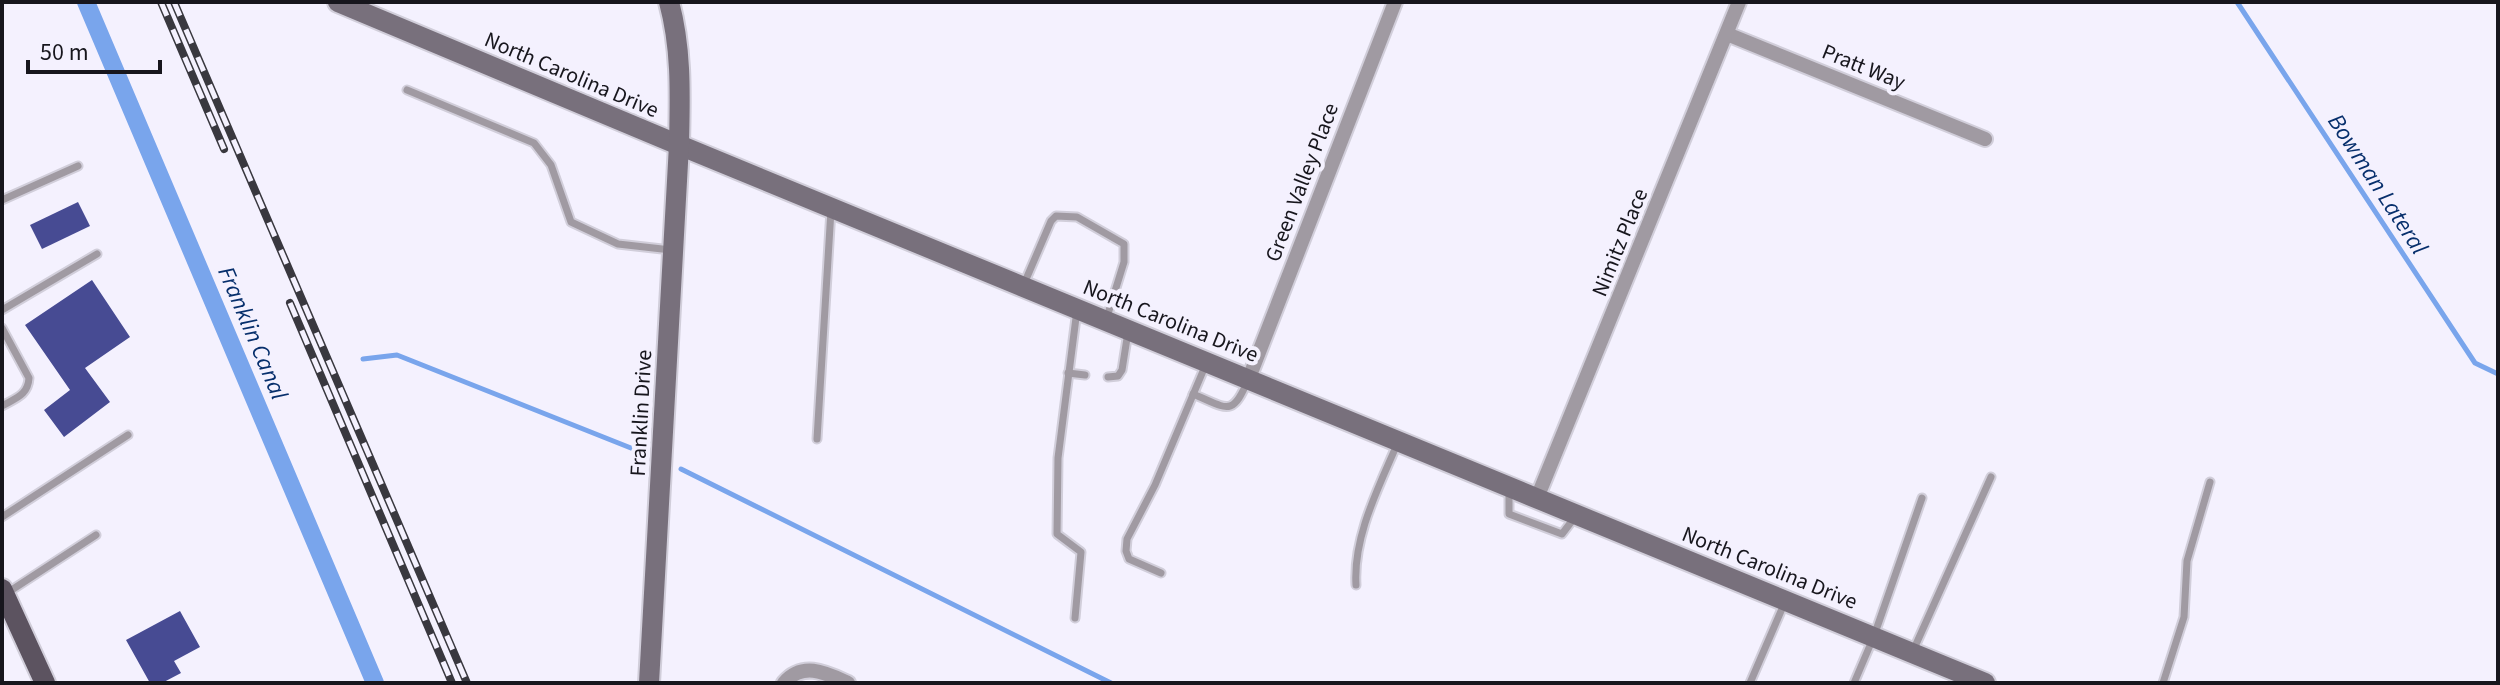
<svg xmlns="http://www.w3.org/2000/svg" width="2500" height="685" font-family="'Source Sans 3',sans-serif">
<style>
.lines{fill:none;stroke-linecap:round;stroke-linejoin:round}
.stream{stroke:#79a5ec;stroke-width:5}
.canal{stroke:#79a5ec;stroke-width:18}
.building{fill:#474b93}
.lane-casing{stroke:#d1ceda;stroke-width:11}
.street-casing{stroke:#d1ceda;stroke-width:18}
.secondary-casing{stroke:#d1ceda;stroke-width:24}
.primary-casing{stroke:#d1ceda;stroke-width:24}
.lane{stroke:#a09aa2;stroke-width:7}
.street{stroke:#a09aa2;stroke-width:14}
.secondary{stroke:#78707c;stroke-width:20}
.primary{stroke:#5c5360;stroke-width:20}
.rail-casing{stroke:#39383f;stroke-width:8}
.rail{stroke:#f4f1fe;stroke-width:5;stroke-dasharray:15;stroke-linecap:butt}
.labels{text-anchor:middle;stroke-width:8;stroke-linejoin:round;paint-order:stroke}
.street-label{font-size:22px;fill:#17161d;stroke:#f4f1fe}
.water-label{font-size:24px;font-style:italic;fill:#072f6c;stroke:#f4f1fe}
</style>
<rect width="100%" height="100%" fill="#f4f1fe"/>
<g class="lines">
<!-- stream -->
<g class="stream">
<path d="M2237 2 2475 363 2498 374"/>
<path d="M363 359 397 355 646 454"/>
<path d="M681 469 1111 683"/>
</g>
<!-- canal -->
<path class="canal" d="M86 2 375 683"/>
</g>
<!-- building -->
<g class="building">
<path d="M78 202 90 226 42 249 30 225Z"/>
<path d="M92 280 130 337 85 368 110 402 64 437 44 410 70 390 25 325Z"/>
<path d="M180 611 200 647 174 661 181 673 162 683H150L126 640Z"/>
</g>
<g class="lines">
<defs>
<g id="lane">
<path d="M407 90 534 143 551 165 571 222 618 244 671 250"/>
<path d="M2 200 78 166"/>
<path d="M1024 284 1051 221 1056 216 1077 217 1124 244V262L1107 317"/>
<path d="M2 310 97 254"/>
<path d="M2 328 29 378C28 395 16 398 2 406"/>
<path d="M1068 373 1085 375"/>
<path d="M1108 377 1118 376 1122 370 1128 332"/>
<path d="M1193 394C1227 408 1232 418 1248 380"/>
<path d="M817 439 831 210"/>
<path d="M1509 488V514L1562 534 1575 517"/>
<path d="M2 517 128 435"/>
<path d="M1161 573 1129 559 1126 551 1127 539 1155 485 1206 364"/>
<path d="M1356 585C1353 536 1379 487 1398 442"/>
<path d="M7 593 96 535"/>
<path d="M1075 618 1081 552 1057 534 1058 458 1077 310"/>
<path d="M1913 651 1991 477"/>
<path d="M1750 683 1784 604"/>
<path d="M1854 683 1874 636 1922 498"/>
<path d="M2163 683 2184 617 2187 561 2210 482"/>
</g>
<g id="street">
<path d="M1727 34 1985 139"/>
<path d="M1249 378 1395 2"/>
<path d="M1537 498 1739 2"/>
<path d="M784 683C803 661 826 673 848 683"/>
</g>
<g id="secondary">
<path d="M338 2 679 145 1985 683"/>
<path d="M649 683 679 145C680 97 682 50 669 2"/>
</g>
<path id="primary" d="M2 589 45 683"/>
</defs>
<!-- lane casing -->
<use href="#lane" class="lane-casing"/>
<!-- street casing -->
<use href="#street" class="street-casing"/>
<!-- secondary casing -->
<use href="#secondary" class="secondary-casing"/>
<!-- primary casing -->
<use href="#primary" class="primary-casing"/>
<!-- lane -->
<use href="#lane" class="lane"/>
<!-- street -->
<use href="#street" class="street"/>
<!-- secondary -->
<use href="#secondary" class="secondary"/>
<!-- primary -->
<use href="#primary" class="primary"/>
<defs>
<g id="rail">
<path d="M161 2 224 149"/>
<path d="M174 2 467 683"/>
<path d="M290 303 452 683"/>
</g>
</defs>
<!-- rail casing -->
<use href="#rail" class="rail-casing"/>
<!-- rail -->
<use href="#rail" class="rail"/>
</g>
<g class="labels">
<!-- street labels -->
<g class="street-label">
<text transform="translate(1864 66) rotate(22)" y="8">Pratt Way</text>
<text transform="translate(572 74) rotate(23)" y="8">North Carolina Drive</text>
<text transform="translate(1301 182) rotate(-69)" y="8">Green Valley Place</text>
<text transform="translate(1619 242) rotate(-68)" y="8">Nimitz Place</text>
<text transform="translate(1171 320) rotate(22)" y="8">North Carolina Drive</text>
<text transform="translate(640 413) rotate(-87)" y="8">Franklin Drive</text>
<text transform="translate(1770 567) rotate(22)" y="8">North Carolina Drive</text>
</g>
<!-- water labels -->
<g class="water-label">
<text transform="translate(2378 184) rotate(57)" y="8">Bowman Lateral</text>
<text transform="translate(253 333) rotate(67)" y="8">Franklin Canal</text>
</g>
</g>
<!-- border -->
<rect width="2500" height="685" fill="none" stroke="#17161d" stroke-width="8"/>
<!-- scale -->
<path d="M28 60v12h132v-12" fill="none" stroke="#17161d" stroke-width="4"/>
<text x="40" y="60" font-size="24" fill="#17161d" stroke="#f4f1fe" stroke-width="6" paint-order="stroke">50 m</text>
</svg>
